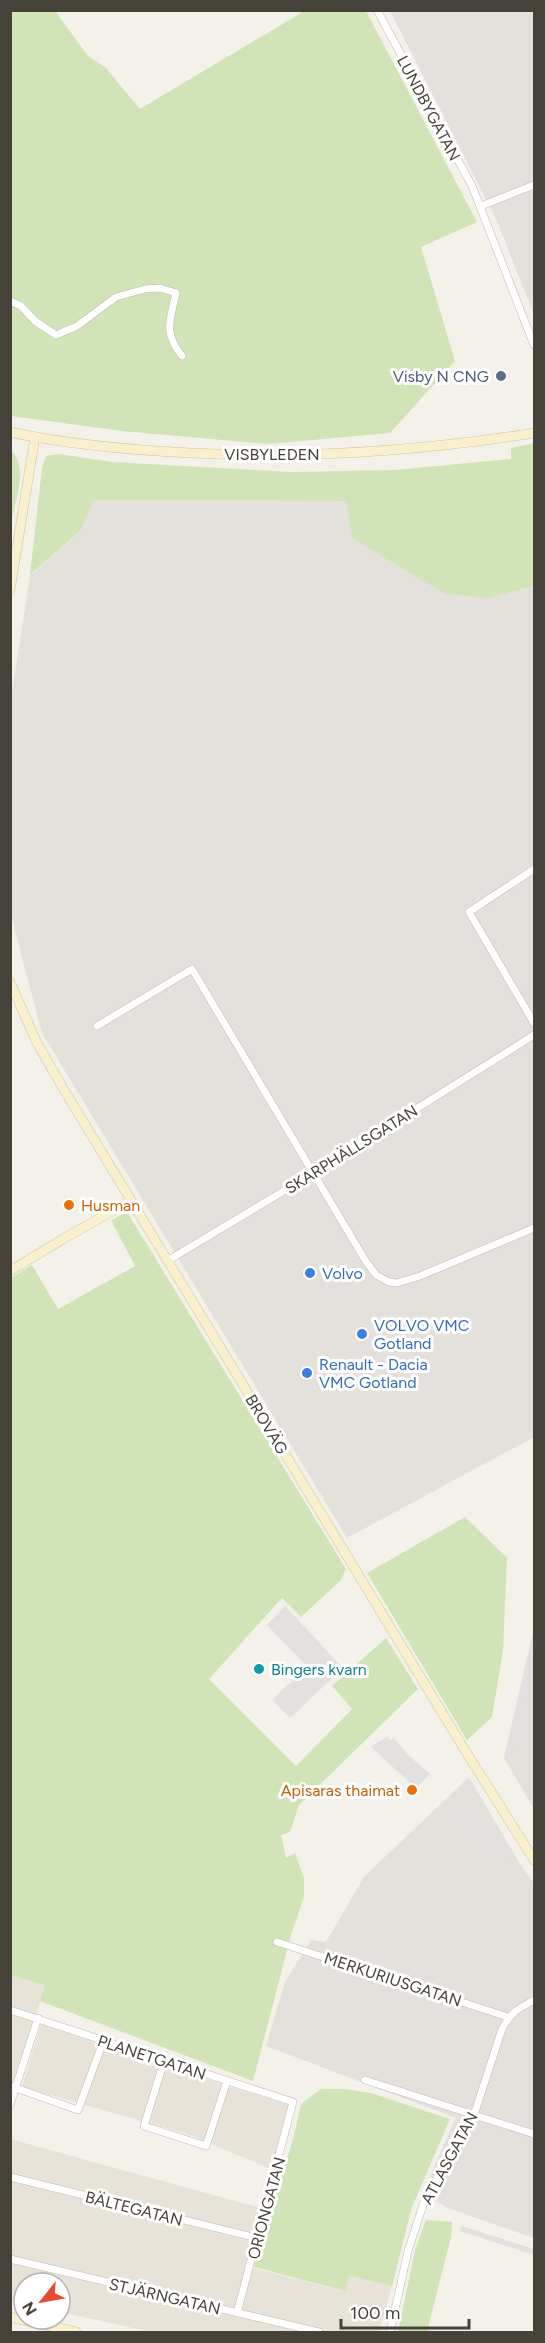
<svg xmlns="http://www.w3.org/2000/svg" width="545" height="2343" font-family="Figtree,sans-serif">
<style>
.residential{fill:#e7e3d9}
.industrial{fill:#e4e0dc}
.green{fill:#d0e4b7}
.parking{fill:#e3e1df}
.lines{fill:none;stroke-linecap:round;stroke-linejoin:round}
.street-casing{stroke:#bfb9ae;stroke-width:8}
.secondary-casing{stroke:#cfc39e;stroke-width:10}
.street{stroke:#fff;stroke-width:7}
.secondary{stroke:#faefcf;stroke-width:9}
.service-dot{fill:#5c6f8a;stroke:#fff;stroke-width:2}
.food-dot{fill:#e8710a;stroke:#fff;stroke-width:2}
.shop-dot{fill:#3f7fe0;stroke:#fff;stroke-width:2}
.culture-dot{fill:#0f9aa8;stroke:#fff;stroke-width:2}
.labels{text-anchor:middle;stroke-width:6;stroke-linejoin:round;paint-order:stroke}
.street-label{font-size:16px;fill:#474239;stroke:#fff}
.service-label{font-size:16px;fill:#4e5e75;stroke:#fff;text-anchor:end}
.food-label{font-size:16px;fill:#c56008;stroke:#fff;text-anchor:start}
.shop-label{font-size:16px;fill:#366cbe;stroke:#fff;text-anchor:start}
.culture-label{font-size:16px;fill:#0d838f;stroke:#fff;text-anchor:start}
</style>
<rect width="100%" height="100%" fill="#f4f1eb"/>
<!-- residential -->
<g class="residential">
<path d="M11 1976 46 1985 11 2087Z"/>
<path d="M41 2024 149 2061 289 2105 273 2170 190 2135 22 2087Z"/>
<path d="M10 2139 261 2208 245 2266 344 2291 349 2276 392 2286 379 2332H151L60 2312V2283H24V2304L11 2301Z"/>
</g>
<!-- industrial -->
<g class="industrial">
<path d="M390 11H534V315L496 219Z"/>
<path d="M92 500 346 501 352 538 489 598 534 586V1437L347 1538 42 1033 22 958 10 909V705L30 576 81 530Z"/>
<path d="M534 1627V1809L504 1758Z"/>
<path d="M469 1777 519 1862 534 1883V2238L445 2207 422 2193 456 2118 266 2046 285 1982 311 1940 326 1942 364 1877Z"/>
</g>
<!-- green -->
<g class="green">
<path d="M11 11H55L88 56 105 67 140 109 301 13V11H366L477 222 421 247 455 361 390 433 268 444 122 431 11 416Z"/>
<path d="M534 443V586L489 598 445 594 352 538 346 501 93 500 81 530 30 575 42 468 46 456 59 454 112 462 291 472 395 470 511 459V448Z"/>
<path d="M11 450C30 468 13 504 11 527Z"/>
<path d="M127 1212 346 1569 341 1580 301 1617 282 1598 209 1679 296 1766 352 1709 332 1686 386 1638 418 1689 299 1805 290 1832 281 1835 286 1858 295 1853 304 1878V1897L291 1935 253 2081 40 2001 45 1985 11 1976V1278L32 1265 58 1309 135 1266 111 1220Z"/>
<path d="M465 1517 507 1558 503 1651 492 1717 467 1740 367 1573Z"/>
<path d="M321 2089H345L371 2093 450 2119 412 2207 392 2286 349 2276 345 2291 254 2267 294 2136 301 2104Z"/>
<path d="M426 2220 452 2222 451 2237 427 2332H398L415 2250Z"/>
</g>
<!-- parking -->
<g class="parking">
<path d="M285 1606 343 1668 290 1718 272 1700 307 1666 267 1625Z"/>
<path d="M534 1637V1661L510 1759 504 1758Z"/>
<path d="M387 1736 391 1740 394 1738 408 1755 430 1774 416 1788 371 1747Z"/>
<path d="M462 1811 507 1856 503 1861 457 1815Z"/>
<path d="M462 2226 534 2249V2255L460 2231Z"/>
</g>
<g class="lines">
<defs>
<g id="street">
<path d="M377 10 472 186 534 345"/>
<path d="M481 206 534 185"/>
<path d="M10 301 21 306 35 321 56 335 77 326 116 297 145 289 160 288 176 293C170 320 163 333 182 356"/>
<path d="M534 869 469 912 534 1023"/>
<path d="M97 1026 192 969 365 1260 376 1275 389 1282 397 1283 420 1276 534 1228"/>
<path d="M167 1261 312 1174 534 1035"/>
<path d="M277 1942 508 2017"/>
<path d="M10 2010 293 2102 237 2313"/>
<path d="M164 2061 144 2126 206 2146 227 2081"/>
<path d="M365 2080 534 2134"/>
<path d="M10 2086 78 2110 103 2042"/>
<path d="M10 2105 38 2018"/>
<path d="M10 2177 257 2238"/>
<path d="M10 2259 319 2332"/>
<path d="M390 2332 408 2251 423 2205 450 2154 474 2115 502 2029C510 2013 519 2008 534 2000"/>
</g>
<g id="secondary">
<path d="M10 432C70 445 130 450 191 453 306 459 420 451 534 433"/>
<path d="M10 590 35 437"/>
<path d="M10 982 36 1041 64 1090 466 1752 534 1860"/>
<path d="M10 1271 63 1239 130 1201"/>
<path d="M10 2317 76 2332"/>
</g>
</defs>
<!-- street casing -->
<use href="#street" class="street-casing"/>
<!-- secondary casing -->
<use href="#secondary" class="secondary-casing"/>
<!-- street -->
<use href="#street" class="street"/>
<!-- secondary -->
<use href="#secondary" class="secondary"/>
</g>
<!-- markers -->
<circle class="service-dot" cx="501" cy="376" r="6"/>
<g class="food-dot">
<circle cx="69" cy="1205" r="6"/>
<circle cx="412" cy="1790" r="6"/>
</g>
<g class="shop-dot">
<circle cx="310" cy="1273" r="6"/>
<circle cx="362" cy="1334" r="6"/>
<circle cx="307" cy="1373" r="6"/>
</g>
<circle class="culture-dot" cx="259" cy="1669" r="6"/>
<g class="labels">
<!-- street labels -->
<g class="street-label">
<text transform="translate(429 108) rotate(62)" y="6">LUNDBYGATAN</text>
<text x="272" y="460">VISBYLEDEN</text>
<text transform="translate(351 1149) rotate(-32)" y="6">SKARPHÄLLSGATAN</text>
<text transform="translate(267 1424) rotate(59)" y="6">BROVÄG</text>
<text transform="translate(393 1979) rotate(18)" y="6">MERKURIUSGATAN</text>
<text transform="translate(152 2057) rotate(18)" y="6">PLANETGATAN</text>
<text transform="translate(449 2158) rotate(-62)" y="6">ATLASGATAN</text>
<text transform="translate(134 2208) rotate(14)" y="6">BÄLTEGATAN</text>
<text transform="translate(266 2208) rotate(-75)" y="6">ORIONGATAN</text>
<text transform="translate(165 2296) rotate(13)" y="6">STJÄRNGATAN</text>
</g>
<!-- service labels -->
<g class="service-label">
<text x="489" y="382">Visby N CNG</text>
</g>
<!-- food labels -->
<g class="food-label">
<text x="81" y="1211">Husman</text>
<text x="400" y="1796" text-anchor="end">Apisaras thaimat</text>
</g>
<!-- shop labels -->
<g class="shop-label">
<text x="322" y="1279">Volvo</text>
<text x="374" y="1331">VOLVO VMC<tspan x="374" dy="18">Gotland</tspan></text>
<text x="319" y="1370">Renault - Dacia<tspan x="319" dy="18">VMC Gotland</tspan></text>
</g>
<!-- culture labels -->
<g class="culture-label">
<text x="271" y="1675">Bingers kvarn</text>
</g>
</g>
<!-- border -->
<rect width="545" height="2343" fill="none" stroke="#474239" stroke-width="24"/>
<!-- north arrow -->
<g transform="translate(42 2301) rotate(239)"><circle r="28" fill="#ffffff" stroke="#b5b3b0" stroke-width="1.5"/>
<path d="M0-4.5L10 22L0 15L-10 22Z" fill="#e74a2f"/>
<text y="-9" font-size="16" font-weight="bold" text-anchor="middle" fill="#474239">N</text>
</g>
<!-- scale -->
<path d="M341 2319v9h128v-9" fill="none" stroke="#474239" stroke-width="3"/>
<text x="350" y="2319" font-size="18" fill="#474239" stroke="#ffffff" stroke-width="4.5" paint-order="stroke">100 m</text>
</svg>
